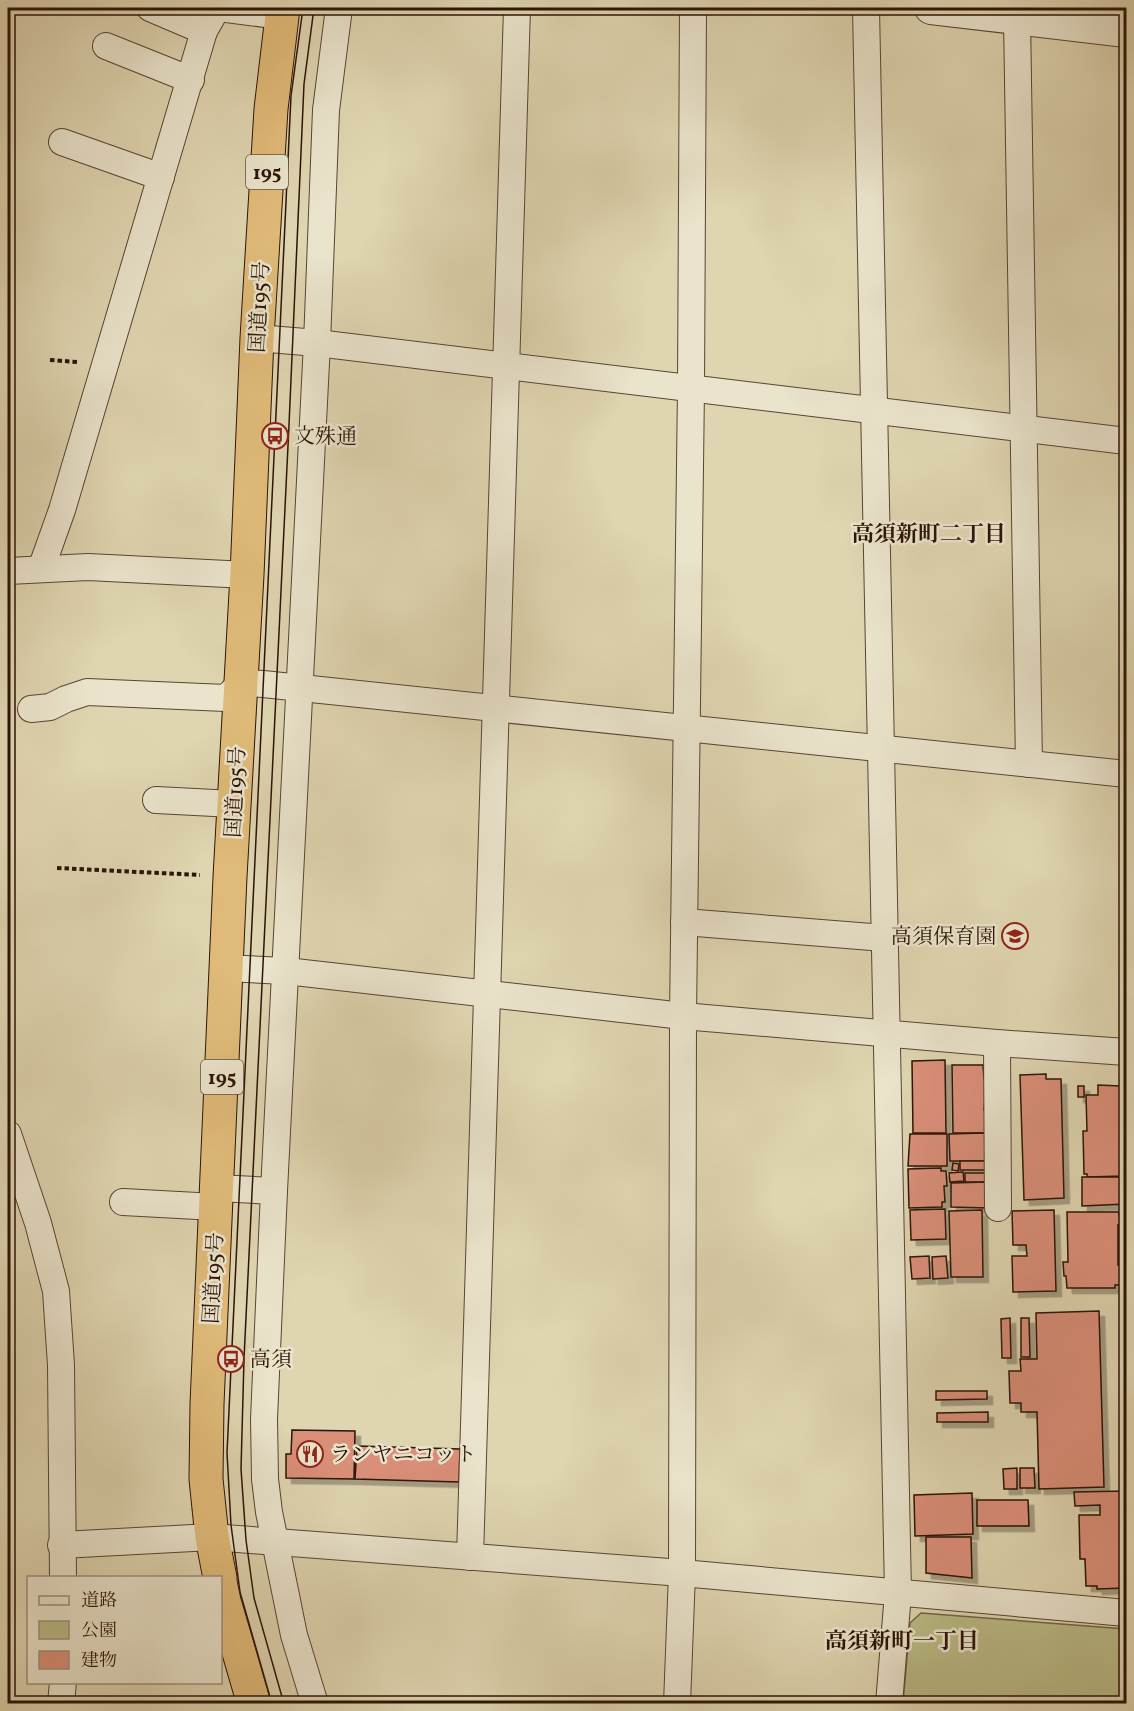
<svg xmlns="http://www.w3.org/2000/svg" width="1134" height="1711" font-family="Vollkorn,'Noto Serif JP',serif">
<style>
.green{fill:#babb86;stroke:#736746;stroke-width:1.5}
.building{fill:#da8f79;stroke:#2c1307;stroke-width:1.5;filter:url(#shadow)}
.lines{fill:none;stroke-linecap:round;stroke-linejoin:round}
.minor-casing{stroke:#594432;stroke-width:28}
.tertiary-casing{stroke:#594432;stroke-width:34}
.trunk-casing{stroke:#2c1307;stroke-width:35}
.path{stroke:#2c1307;stroke-width:4;stroke-dasharray:4.5 3;stroke-linecap:butt}
.minor{stroke:#eae4cc;stroke-width:26}
.tertiary{stroke:#eae4cc;stroke-width:32}
.trunk{stroke:#e0ba78;stroke-width:33}
.tram{stroke:#2c1307;stroke-width:1.5}
.labels{text-anchor:middle;stroke-width:5;stroke-linejoin:round;paint-order:stroke}
.shield{fill:#eae4cc;stroke:#655242;stroke-width:1.5}
.shield-label{font-size:20px;font-weight:bold;fill:#2c1307}
.street-label{font-size:21px;fill:#2c1307;stroke:#eae4cc}
.poi-label{font-size:21px;fill:#2c1307;stroke:#eae4cc;text-anchor:start}
.neighbourhood-label{font-size:22px;font-weight:bold;fill:#2c1307;stroke:#eae4cc}
</style>
<defs>
<filter id="shadow"><feDropShadow dx="5.5" dy="5.5" stdDeviation="0" flood-color="#0004"/></filter>
</defs>
<rect width="100%" height="100%" fill="#dfd5b1"/>
<filter id="stains"><feTurbulence type="fractalNoise" baseFrequency=".00333" numOctaves="4"/><feColorMatrix values="0 0 0 0 .2 0 0 0 0 .09 0 0 0 0 .02 0 0 0 .5 -.17"/></filter>
<radialGradient id="worn" r=".72"><stop offset=".6" stop-color="#630" stop-opacity="0"/><stop offset="1" stop-color="#630" stop-opacity=".3"/></radialGradient>
<!-- green -->
<path class="green" d="M921 1613 1126 1629V1703H903L910 1623Z"/>
<!-- building -->
<g class="building">
<path d="M945 1060 946 1133H913L912 1061Z"/>
<path d="M952 1065H983L984 1079 987 1080 984 1110H987L988 1133H953Z"/>
<rect x="1121" y="1069" width="5" height="12"/>
<path d="M1046 1074V1079H1061L1064 1198 1024 1200 1020 1075Z"/>
<path d="M1098 1085 1120 1086V1093H1126V1174L1123 1176 1087 1177V1174H1084L1083 1131H1087L1086 1095H1098Z"/>
<rect x="1078" y="1086" width="6" height="11"/>
<path d="M985 1133V1161H950L949 1134Z"/>
<path d="M910 1134H947V1166H908Z"/>
<rect x="960" y="1161" width="25" height="9"/>
<path d="M953 1163 959 1164 958 1171 952 1170Z"/>
<path d="M941 1168V1171H946L947 1186H944L945 1202H942V1207L909 1208 908 1169Z"/>
<path d="M963 1172 964 1181 950 1182 949 1173Z"/>
<rect x="965" y="1173" width="21" height="9"/>
<path d="M1082 1177H1126V1204L1082 1206Z"/>
<path d="M988 1182 989 1208 951 1207V1183Z"/>
<path d="M945 1209 946 1239 911 1240 910 1210Z"/>
<path d="M982 1210 983 1277H951L949 1211Z"/>
<path d="M1054 1210 1056 1291 1013 1292 1012 1256H1027L1026 1245H1013L1012 1211Z"/>
<path d="M1067 1212H1119V1216H1126V1225H1118V1265H1122V1285H1115V1288H1067L1066 1276H1064L1063 1262H1068Z"/>
<path d="M929 1256 930 1278 912 1279 910 1257Z"/>
<path d="M946 1256 948 1278 933 1279 932 1257Z"/>
<path d="M1099 1311 1104 1487 1039 1489 1037 1412H1021V1403H1010L1009 1371H1021L1020 1359H1037L1036 1313Z"/>
<path d="M1010 1318 1011 1358H1002L1001 1319Z"/>
<path d="M1021 1318H1029L1030 1357H1021Z"/>
<path d="M936 1391H987V1399L936 1400Z"/>
<path d="M988 1412V1422H937V1413Z"/>
<path d="M292 1430 355 1431 354 1479 286 1478V1454H291Z"/>
<path d="M357 1446 460 1449 459 1482 355 1479Z"/>
<path d="M1017 1468V1489H1004L1003 1469Z"/>
<path d="M1020 1468H1034L1035 1488H1020Z"/>
<path d="M1126 1491V1588L1097 1589V1586H1086L1085 1559H1080L1079 1515H1100V1505L1075 1506 1074 1492Z"/>
<path d="M972 1493 973 1534 915 1536 914 1495Z"/>
<path d="M977 1500H1028L1029 1526H977Z"/>
<path d="M926 1537H971L972 1578 926 1573Z"/>
</g>
<g class="lines">
<defs>
<g id="minor">
<path d="M150 8 204 31"/>
<path d="M219 8 281 16"/>
<path d="M866 8 898 1593 889 1704"/>
<path d="M1017 18 1029 764"/>
<path d="M106 46 191 80"/>
<path d="M62 142 161 177"/>
<path d="M257 338 317 343 1126 441"/>
<path d="M41 569 62 510 204 31 217 8"/>
<path d="M8 571 88 567 247 575"/>
<path d="M31 709 50 707 66 699 87 692 226 698 241 683 263 684 1126 774"/>
<path d="M156 800 234 804"/>
<path d="M684 922 884 938"/>
<path d="M226 968 286 971 683 1016 997 1043 1126 1052"/>
<path d="M997 1043 998 1208"/>
<path d="M8 1134 38 1223 56 1291 61 1365 63 1578"/>
<path d="M217 1188 274 1191"/>
<path d="M123 1202 216 1207"/>
<path d="M61 1545 212 1537 682 1573 1126 1613"/>
<path d="M470 1557 517 8"/>
<path d="M61 1704 63 1682"/>
<path d="M315 1704 294 1635 269 1512 265 1479 264 1419 274 1191 317 343 326 110 339 8"/>
<path d="M677 1704 682 1573 683 1016 691 388 693 8"/>
</g>
<path id="tertiary" d="M931 8 1126 31"/>
<g id="trunk">
<path d="M220 1578 212 1537 206 1479 207 1404 230 877 247 575 257 338 271 109 283 8"/>
<path d="M220 1582 224 1601 254 1704"/>
</g>
</defs>
<!-- minor casing -->
<use href="#minor" class="minor-casing"/>
<!-- tertiary casing -->
<use href="#tertiary" class="tertiary-casing"/>
<!-- trunk casing -->
<use href="#trunk" class="trunk-casing"/>
<!-- path -->
<g class="path">
<path d="M50 360 77 362"/>
<path d="M57 868 200 875"/>
</g>
<!-- minor -->
<use href="#minor" class="minor"/>
<!-- tertiary -->
<use href="#tertiary" class="tertiary"/>
<!-- trunk -->
<use href="#trunk" class="trunk"/>
<!-- tram -->
<g class="tram">
<path d="M272 1704 240 1592 231 1525 227 1453 291 96 303 8"/>
<path d="M284 1704 254 1598 246 1540 241 1469 244 1359 289 425 304 84 314 8"/>
</g>
</g>
<!-- icons -->
<defs>
<symbol id="bus-ring" viewBox="-11 -11 22 22"><circle r="9.5" fill="#eae4cc" stroke="#8f2418" stroke-width="1.5"/><path d="M-5-6H5V4H4V6H2V4H-2V6H-4V4H-5ZM-3.5-4V0h7V-4ZM-3.5 1.2v1.5H-2V1.2ZM2 1.2v1.5H3.5V1.2Z" fill="#8f2418"/></symbol>
<symbol id="school-ring" viewBox="-11 -11 22 22"><circle r="9.5" fill="#eae4cc" stroke="#8f2418" stroke-width="1.5"/><path d="M0-5L7-2L0 1L-7-2ZM-4 1L0 2.5L4 1V4Q0 6-4 4Z" fill="#8f2418"/></symbol>
<symbol id="restaurant-ring" viewBox="-11 -11 22 22"><circle r="9.5" fill="#eae4cc" stroke="#8f2418" stroke-width="1.5"/><path d="M-5-6h1v4h1v-4h1v4h1v-4h1v5L-1.5 .5V6h-2V.5L-5-1ZM5-6V6H3V1.5H1.5Q1.5-4 5-6Z" fill="#8f2418"/></symbol>
</defs>
<g fill-rule="evenodd">
<use href="#bus-ring" x="260" y="421" width="30" height="30"/>
<use href="#school-ring" x="1000" y="921" width="30" height="30"/>
<use href="#bus-ring" x="216" y="1344" width="30" height="30"/>
<use href="#restaurant-ring" x="295" y="1439" width="30" height="30"/>
</g>
<g class="labels">
<!-- shield labels -->
<g class="shield">
<rect x="246" y="155" width="42" height="34" rx="4.5"/>
<rect x="201" y="1060" width="42" height="34" rx="4.5"/>
</g>
<g class="shield-label">
<text x="267" y="179">195</text>
<text x="222" y="1084">195</text>
</g>
<!-- street labels -->
<g class="street-label">
<text transform="translate(259 307) rotate(-87)" y="7">国道195号</text>
<text transform="translate(235 792) rotate(-87)" y="7">国道195号</text>
<text transform="translate(213 1278) rotate(-87)" y="7">国道195号</text>
</g>
<!-- poi labels -->
<g class="poi-label">
<text x="294" y="443">文殊通</text>
<text x="996" y="943" text-anchor="end">高須保育園</text>
<text x="250" y="1366">高須</text>
<text x="330" y="1461">ランヤニコット</text>
</g>
<!-- neighbourhood labels -->
<g class="neighbourhood-label">
<text x="929" y="541">高須新町二丁目</text>
<text x="902" y="1648">高須新町一丁目</text>
</g>
</g>
<!-- margin -->
<rect width="1134" height="1711" fill="none" stroke="#dfd5b1" stroke-width="30"/>
<rect x="9" y="9" width="1116" height="1693" fill="none" stroke="#2c1307" stroke-width="3"/>
<rect x="15" y="15" width="1104" height="1681" fill="none" stroke="#2c1307" stroke-width="1.5"/>
<!-- legend -->
<rect x="27" y="1576" width="195" height="108" fill="#eae4cc" stroke="#9e907d" stroke-width="1.5"/>
<rect x="39" y="1596" width="30" height="9" fill="#eae4cc" stroke="#9e907d" stroke-width="1.5"/>
<text x="81" y="1606" font-size="18" fill="#2c1307">道路</text>
<rect x="39" y="1621" width="30" height="18" fill="#babb86" stroke="#9e907d" stroke-width="1.5"/>
<text x="81" y="1636" font-size="18" fill="#2c1307">公園</text>
<rect x="39" y="1651" width="30" height="18" fill="#da8f79" stroke="#9e907d" stroke-width="1.5"/>
<text x="81" y="1666" font-size="18" fill="#2c1307">建物</text>
<rect width="100%" height="100%" filter="url(#stains)"/>
<rect width="100%" height="100%" fill="url(#worn)"/>
</svg>
